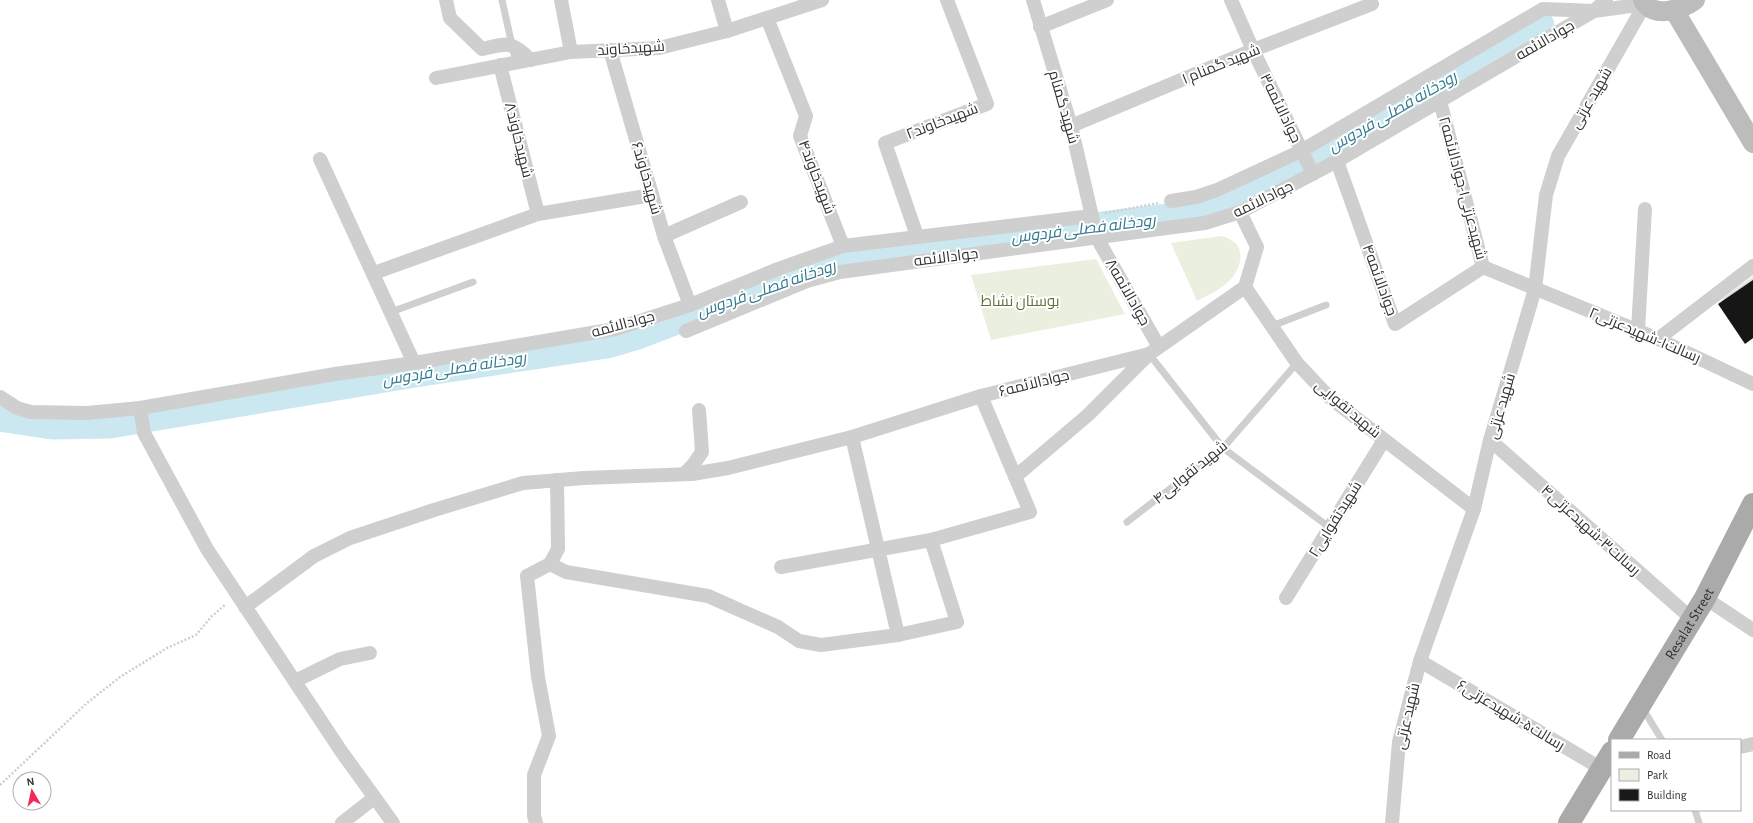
<svg xmlns="http://www.w3.org/2000/svg" width="1753" height="823" font-family="'Alegreya Sans',Cairo,sans-serif">
<style>
.green{fill:#ebefe0}
.lines{fill:none;stroke-linecap:round;stroke-linejoin:round}
.river{stroke:#cbe8f0;stroke-width:27}
.building{fill:#191919;filter:url(#shadow)}
.path{stroke:#cfcfcf;stroke-width:2.5;stroke-dasharray:2 2;stroke-linecap:butt}
.lane{stroke:#cfcfcf;stroke-width:7}
.street{stroke:#cfcfcf;stroke-width:14}
.secondary{stroke:#bcbcbc;stroke-width:20}
.primary{stroke:#aaa;stroke-width:22}
.labels{text-anchor:middle;stroke-width:4;stroke-linejoin:round;paint-order:stroke}
.street-label{font-size:15px;fill:#323232;stroke:#fff}
.park-label{font-size:15px;fill:#5e733a;stroke:#fff}
.water-label{font-size:16px;font-style:italic;fill:#337a8f;stroke:#fff}
</style>
<defs>
<filter id="shadow"><feDropShadow dx="3.5" dy="-3.5" stdDeviation="2" flood-color="#0004"/></filter>
</defs>
<rect width="100%" height="100%" fill="#fff"/>
<!-- green -->
<g class="green">
<path d="M1221 236C1247 241 1244 266 1229 281 1220 290 1208 295 1197 301L1171 243Z"/>
<path d="M1096 259 1125 314 991 340 971 275Z"/>
</g>
<g class="lines">
<!-- river -->
<path class="river" d="M0 418 52 426 110 425 415 374 607 345 638 336 827 263 914 248 1201 213 1221 205 1299 165 1541 25"/>
</g>
<!-- building -->
<path class="building" d="M1753 280V338L1745 344 1718 304Z"/>
<g class="lines">
<!-- path -->
<g class="path">
<path d="M1105 213 1159 203"/>
<path d="M0 785 87 703 120 677 167 648 196 635 211 617 226 604"/>
</g>
<!-- lane -->
<g class="lane">
<path d="M502 0 516 63"/>
<path d="M391 312 473 282"/>
<path d="M1272 326 1326 305"/>
<path d="M1149 354 1223 448 1329 527"/>
<path d="M1127 522 1223 448 1297 363"/>
<path d="M1643 709 1662 740"/>
<path d="M1695 810 1699 823"/>
</g>
<!-- street -->
<g class="street">
<path d="M446 0 450 18 482 49C508 43 510 40 531 60"/>
<path d="M561 0 571 52"/>
<path d="M718 0 727 31"/>
<path d="M1033 0 1071 126 1097 238 1159 347"/>
<path d="M1231 0 1253 50 1313 174"/>
<path d="M767 18 806 116 800 136 843 246"/>
<path d="M1040 27 1107 0"/>
<path d="M610 50 664 236 690 305"/>
<path d="M500 65 538 214"/>
<path d="M436 78 571 52 659 48 727 31 822 0"/>
<path d="M1440 101 1483 267 1658 339 1753 384"/>
<path d="M1071 126 1253 50 1372 4"/>
<path d="M320 159 414 363"/>
<path d="M1337 161 1395 324 1483 267"/>
<path d="M1171 201 1196 197 1217 190 1301 151 1543 9 1594 11 1645 4"/>
<path d="M664 236 741 202"/>
<path d="M917 236 885 143 987 104 947 0"/>
<path d="M374 273 538 214 652 195"/>
<path d="M1245 287 1297 363 1329 397 1474 509"/>
<path d="M1638 330 1645 209"/>
<path d="M686 331 807 281 840 272 1174 227 1205 223 1240 212 1337 161 1594 11 1606 0"/>
<path d="M1658 339 1753 266"/>
<path d="M0 397 17 408 31 412 87 413 140 408 335 374 414 363 615 329 690 305 778 269 843 246 1091 216"/>
<path d="M140 408 144 433 207 549 341 751 393 823"/>
<path d="M852 437 898 635"/>
<path d="M1490 440 1692 619"/>
<path d="M684 474 693 465 702 452 699 410"/>
<path d="M1015 477 1088 415 1149 354"/>
<path d="M550 564 566 572 708 596 778 627 799 641 821 645 898 635 957 622 931 540"/>
<path d="M781 567 931 540 1030 512 981 396"/>
<path d="M1286 598 1384 440"/>
<path d="M1705 598 1753 630"/>
<path d="M245 607 314 556 350 538 434 510 523 483 584 478 692 474 728 468 852 437 981 396 1149 354 1245 287 1257 247 1240 212"/>
<path d="M1420 661 1602 769"/>
<path d="M295 681 340 659 370 653"/>
<path d="M1740 747 1753 744"/>
<path d="M342 823 374 798"/>
<path d="M536 823 534 816V775L549 736 538 677 527 576 550 564 558 549 557 480"/>
<path d="M1392 823 1399 742 1420 661 1474 509 1490 440 1535 289 1546 195 1558 156 1645 4"/>
</g>
<!-- secondary -->
<g class="secondary">
<path d="M1643 0C1653 20 1682 9 1695 0"/>
<path d="M1674 10 1753 143"/>
</g>
<!-- primary -->
<g class="primary">
<path id="s1" d="M1619 740 1705 598 1753 504"/>
<path d="M1569 823 1612 752"/>
</g>
</g>
<g class="labels">
<!-- street labels -->
<g class="street-label">
<text transform="translate(1545 40) rotate(-30)" y="5">جوادالائمه</text>
<text transform="translate(631 48) rotate(-4)" y="5">شهیدخاوند</text>
<text transform="translate(1221 64) rotate(-22)" y="5">شهید گمنام ۱</text>
<text transform="translate(1591 98) rotate(-60)" y="5">شهید عزتی</text>
<text transform="translate(1064 107) rotate(74)" y="5">شهید گمنام</text>
<text transform="translate(1281 108) rotate(64)" y="5">جوادالائمه۳</text>
<text transform="translate(942 121) rotate(-21)" y="5">شهیدخاوند۲</text>
<text transform="translate(519 140) rotate(76)" y="5">شهیدخاوند۸</text>
<text transform="translate(817 177) rotate(69)" y="5">شهیدخاوند۴</text>
<text transform="translate(647 178) rotate(74)" y="5">شهیدخاوند۶</text>
<text transform="translate(1463 188) rotate(75)" y="5">شهیدعزتی۱-جوادالائمه۲</text>
<text transform="translate(1263 199) rotate(-26)" y="5">جوادالائمه</text>
<text transform="translate(946 257) rotate(-7)" y="5">جوادالائمه</text>
<text transform="translate(1380 280) rotate(70)" y="5">جوادالائمه۴</text>
<text transform="translate(1128 292) rotate(60)" y="5">جوادالائمه۸</text>
<text transform="translate(623 324) rotate(-15)" y="5">جوادالائمه</text>
<text transform="translate(1645 335) rotate(23)" y="5">رسالت۱-شهیدعزتی۲</text>
<text transform="translate(1034 383) rotate(-14)" y="5">جوادالائمه۶</text>
<text transform="translate(1501 406) rotate(-74)" y="5">شهید عزتی</text>
<text transform="translate(1348 409) rotate(40)" y="5">شهید تقوایی</text>
<text transform="translate(1190 472) rotate(-39)" y="5">شهید تقوایی۴</text>
<text transform="translate(1335 519) rotate(-58)" y="5">شهیدتقوایی۲</text>
<text transform="translate(1591 530) rotate(42)" y="5">رسالت۳-شهیدعزتی۴</text>
<text dy="5" stroke="none"><textPath href="#s1" startOffset="136">Resalat Street</textPath></text>
<text transform="translate(1511 715) rotate(31)" y="5">رسالت۵-شهیدعزتی۶</text>
<text transform="translate(1407 716) rotate(-77)" y="5">شهید عزتی</text>
</g>
<!-- park labels -->
<g class="park-label">
<text x="1020" y="306">بوستان نشاط</text>
</g>
<!-- water labels -->
<g class="water-label">
<text transform="translate(1392 111) rotate(-30)" y="6">رودخانه فصلی فردوس</text>
<text transform="translate(1083 228) rotate(-7)" y="6">رودخانه فصلی فردوس</text>
<text transform="translate(766 288) rotate(-19)" y="6">رودخانه فصلی فردوس</text>
<text transform="translate(454 368) rotate(-9)" y="6">رودخانه فصلی فردوس</text>
</g>
</g>
<!-- legend -->
<rect x="1611" y="739" width="130" height="72" fill="#ffffff" stroke="#adadad"/>
<rect x="1619" y="752" width="20" height="6" fill="#aaaaaa" stroke="#adadad"/>
<text x="1647" y="759" font-size="12" fill="#323232">Road</text>
<rect x="1619" y="769" width="20" height="12" fill="#ebefe0" stroke="#adadad"/>
<text x="1647" y="779" font-size="12" fill="#323232">Park</text>
<rect x="1619" y="789" width="20" height="12" fill="#191919" stroke="#adadad"/>
<text x="1647" y="799" font-size="12" fill="#323232">Building</text>
<!-- north arrow -->
<g transform="translate(32 791) rotate(351)"><circle r="19" fill="#ffffff" stroke="#adadad"/>
<path d="M0-3L7 15L0 10L-7 15Z" fill="#f42959"/>
<text y="-6" font-size="11" font-weight="bold" text-anchor="middle" fill="#323232">N</text>
</g>
</svg>
